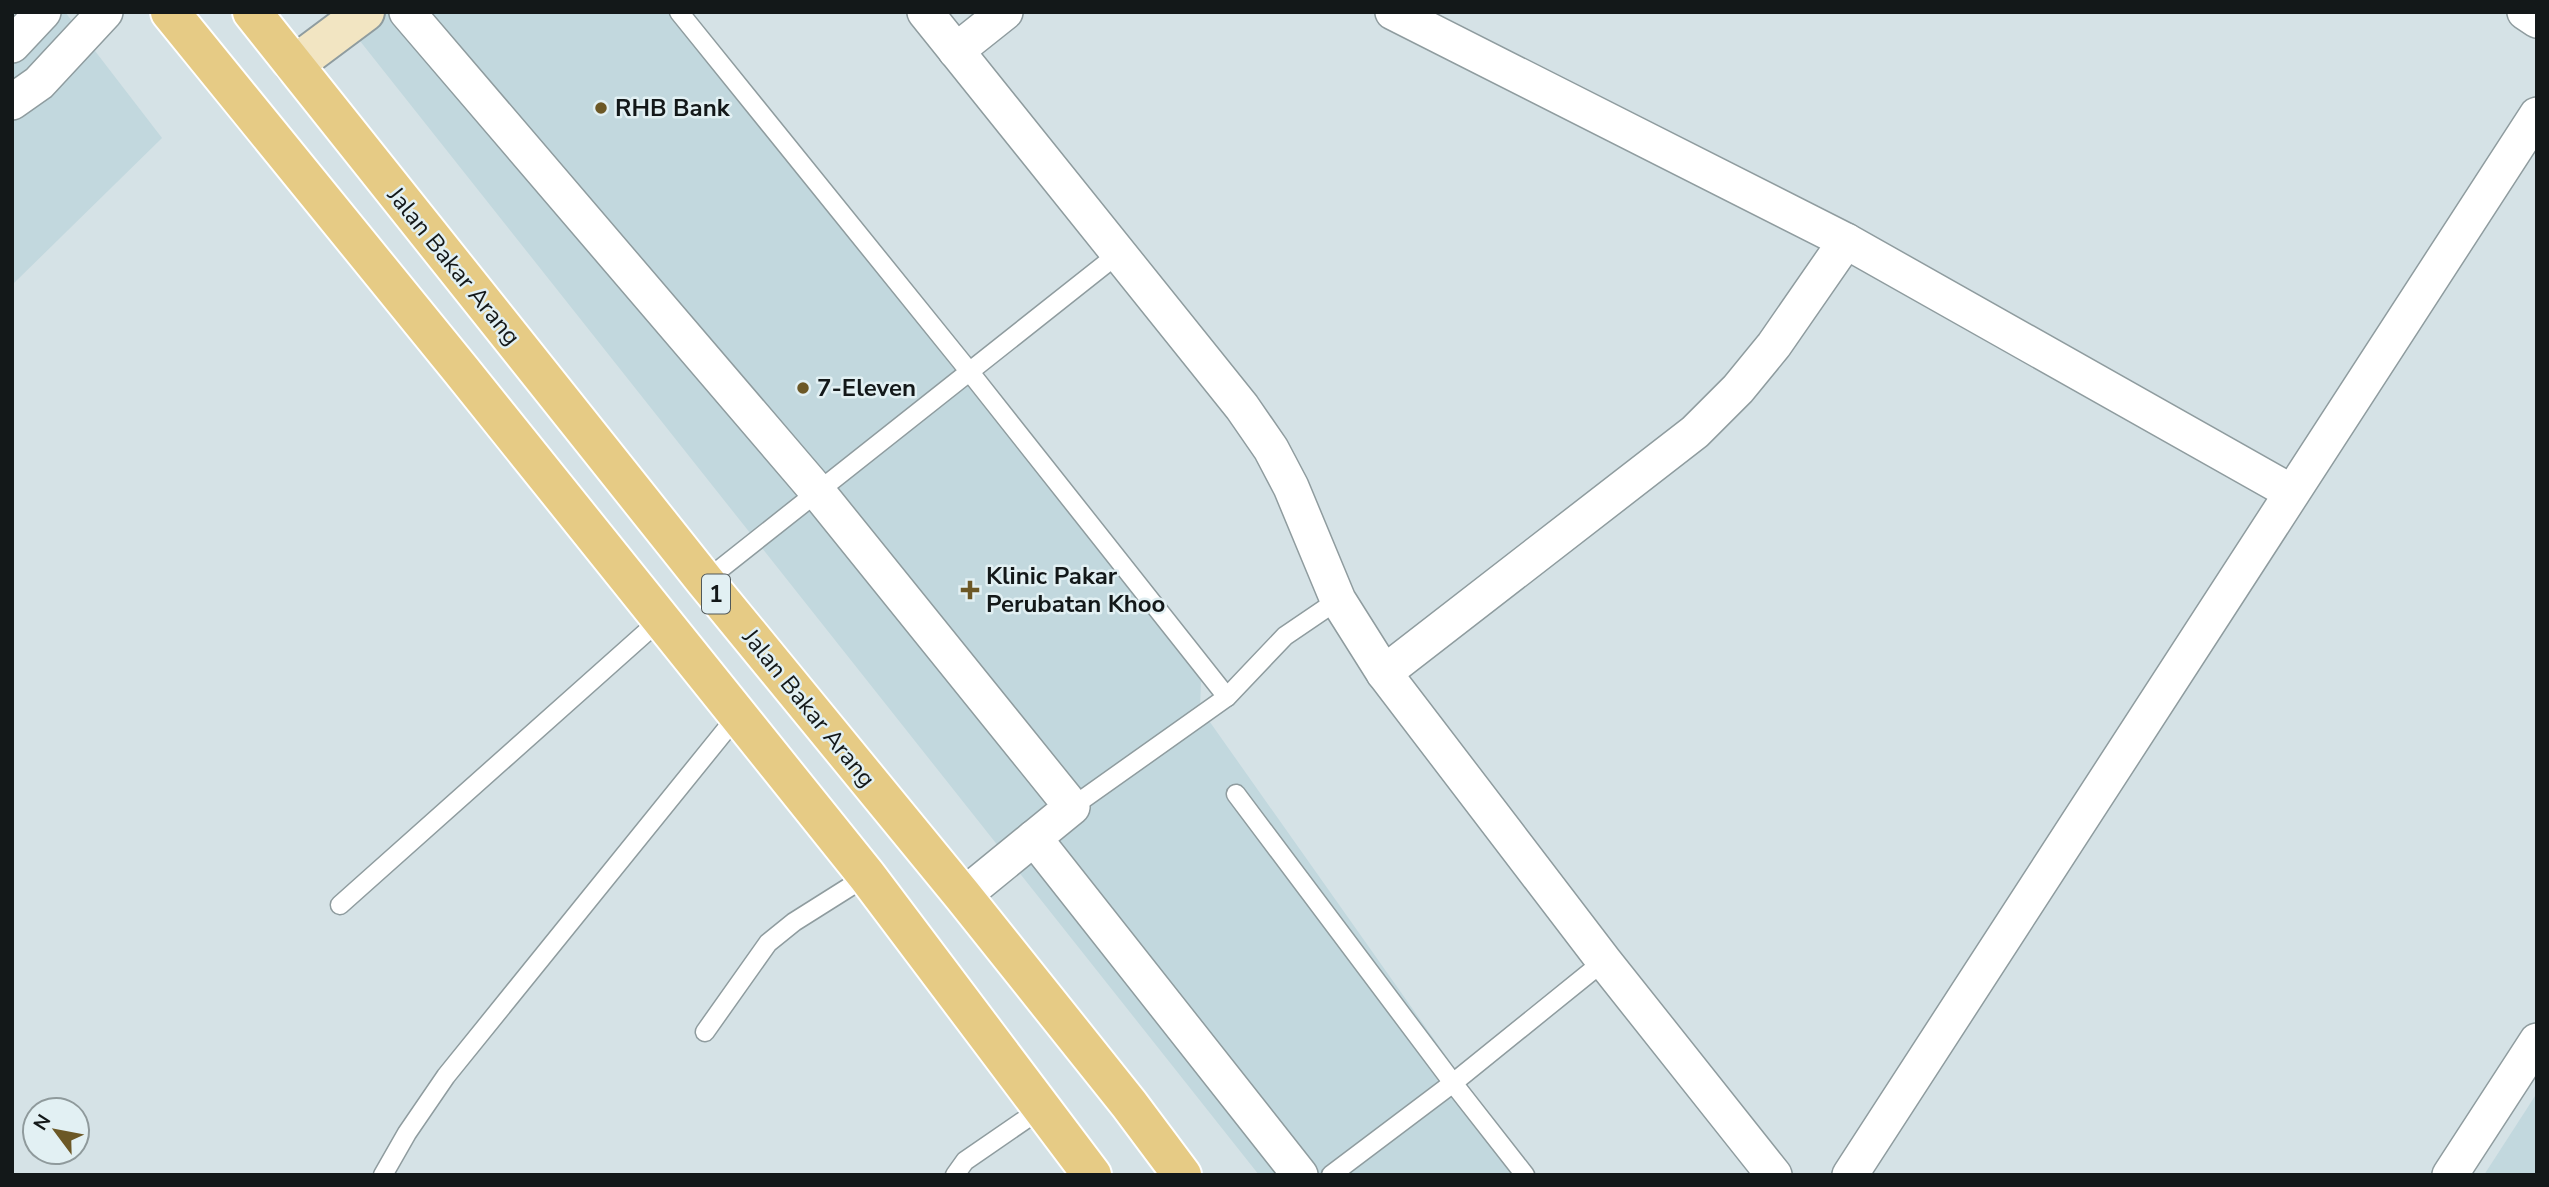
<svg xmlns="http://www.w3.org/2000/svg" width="2549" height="1187" font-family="'Nunito Sans',sans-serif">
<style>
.built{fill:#c2d8de}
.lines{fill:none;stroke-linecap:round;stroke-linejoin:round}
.lane-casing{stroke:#8f9c9f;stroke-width:21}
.street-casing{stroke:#8f9c9f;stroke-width:38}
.secondary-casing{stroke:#8f9c9f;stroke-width:42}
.primary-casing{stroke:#fff;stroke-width:42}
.lane{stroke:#fff;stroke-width:18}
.street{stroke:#fff;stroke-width:35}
.secondary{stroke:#f2e5c2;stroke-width:38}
.primary{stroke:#e6cb85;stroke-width:38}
.poi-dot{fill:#6c5826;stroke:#e2f0f3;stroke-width:2.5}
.labels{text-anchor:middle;stroke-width:5;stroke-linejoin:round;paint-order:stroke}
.shield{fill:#e2f0f3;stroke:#51595a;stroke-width:2}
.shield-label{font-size:23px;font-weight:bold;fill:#131819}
.poi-label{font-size:24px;font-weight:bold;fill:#131819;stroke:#e2f0f3;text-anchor:start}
.street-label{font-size:24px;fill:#131819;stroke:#e2f0f3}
</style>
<rect width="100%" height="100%" fill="#d5e2e6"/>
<!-- built -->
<g class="built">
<path d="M12 12H65L162 138 12 285Z"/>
<path d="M337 12H685L1202 658 1200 708 1530 1175H1259Z"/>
<path d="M2537 1093V1175H2484Z"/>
</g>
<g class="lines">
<defs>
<g id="lane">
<path d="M679 12 969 371 1227 697"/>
<path d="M705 581 1118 254"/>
<path d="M1236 794 1453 1083 1525 1175"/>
<path d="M1072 807 1227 697 1285 636 1338 600"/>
<path d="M340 905 661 619"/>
<path d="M705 1032 768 943 794 922 867 876"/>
<path d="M383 1175 407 1133 446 1076 737 716"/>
<path d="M955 1175 965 1161 1042 1108"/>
<path d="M1331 1175 1453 1083 1604 961"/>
</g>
<g id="street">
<path d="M407 12 817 491 1072 807 963 896"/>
<path d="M925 12 1242 407 1271 449 1291 487 1338 600 1384 673 1604 961 1774 1175"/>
<path d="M1393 12 1846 241 2291 492"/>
<path d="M2525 12 2537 20"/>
<path d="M12 45 43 12"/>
<path d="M956 51 1005 12"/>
<path d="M12 102 39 83 105 12"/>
<path d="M1384 673 1695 432 1738 389 1774 345 1846 241"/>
<path d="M1034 838 1300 1175"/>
<path d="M1850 1175 2537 115"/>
<path d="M2450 1175 2537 1041"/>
</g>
<path id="secondary" d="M294 65 365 12"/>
<g id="primary">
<path d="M170 12 461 370 867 876 1092 1175"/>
<path d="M252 12 705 581 963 896 1129 1104 1182 1175"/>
</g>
</defs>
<!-- lane casing -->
<use href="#lane" class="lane-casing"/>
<!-- street casing -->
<use href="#street" class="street-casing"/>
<!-- secondary casing -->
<use href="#secondary" class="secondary-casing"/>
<!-- primary casing -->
<use href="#primary" class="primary-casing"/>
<!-- lane -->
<use href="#lane" class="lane"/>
<!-- street -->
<use href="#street" class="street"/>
<!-- secondary -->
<use href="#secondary" class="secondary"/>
<!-- primary -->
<use href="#primary" class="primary"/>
</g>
<!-- markers -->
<g class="poi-dot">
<circle cx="601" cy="108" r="7"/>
<circle cx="803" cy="388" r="7"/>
<path d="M966.5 579.5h7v7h7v7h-7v7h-7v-7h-7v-7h7z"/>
</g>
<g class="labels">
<!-- shield labels -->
<rect class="shield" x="702" y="574.5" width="28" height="39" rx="5"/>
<g class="shield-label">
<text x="716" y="602">1</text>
</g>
<!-- poi labels -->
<g class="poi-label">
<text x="615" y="116">RHB Bank</text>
<text x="817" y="396">7-Eleven</text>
<text x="986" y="584">Klinic Pakar<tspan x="986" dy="28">Perubatan Khoo</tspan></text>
</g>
<!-- street labels -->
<g class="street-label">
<text transform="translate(454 266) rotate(51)" y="8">Jalan Bakar Arang</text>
<text transform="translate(809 708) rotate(51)" y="8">Jalan Bakar Arang</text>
</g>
</g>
<!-- border -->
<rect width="2549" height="1187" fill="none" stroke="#131819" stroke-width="28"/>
<!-- north arrow -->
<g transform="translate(56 1131) rotate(302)"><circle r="33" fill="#e2f0f3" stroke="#8f9a9c" stroke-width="2"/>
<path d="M0-5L12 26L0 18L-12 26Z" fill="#6c5826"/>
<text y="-10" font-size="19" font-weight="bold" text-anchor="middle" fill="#131819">N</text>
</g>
</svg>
